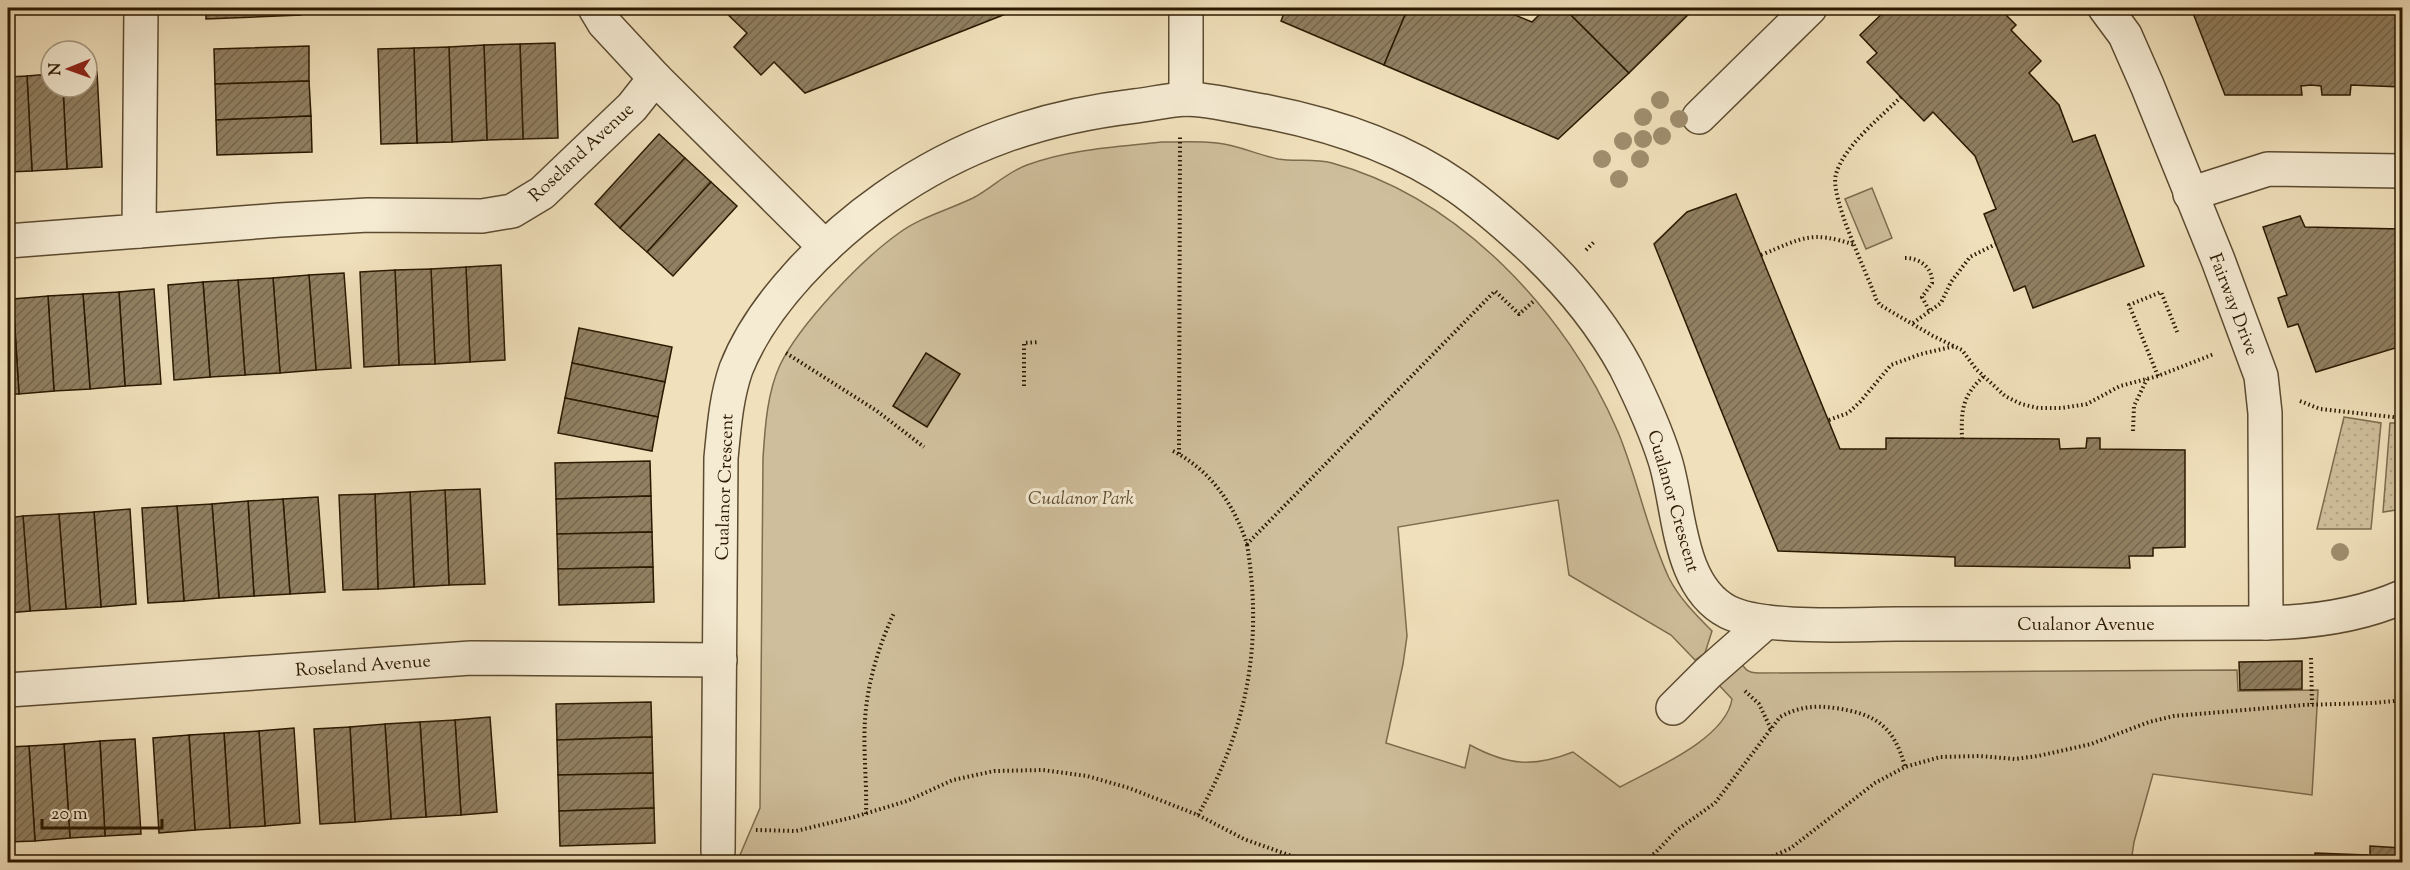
<svg xmlns="http://www.w3.org/2000/svg" width="2410" height="870" font-family="'Sorts Mill Goudy',serif">
<style>
.grass{fill:url(#grass-dots);stroke:#7d6c4e;stroke-width:1.5}
.park{fill:#cfbe9b;stroke:#7d6c4e;stroke-width:1.5}
.building{fill:url(#building-hatch);stroke:#2b1901;stroke-width:1.5}
.lines{fill:none;stroke-linecap:round;stroke-linejoin:round}
.minor-casing{stroke:#5c4b30;stroke-width:36}
.path{stroke:#2b1901;stroke-width:4;stroke-dasharray:1.5 3;stroke-linecap:butt}
.minor{stroke:#f5ebd3;stroke-width:33}
.tree{fill:#9f8e6e}
.labels{text-anchor:middle;stroke-width:6;stroke-linejoin:round;paint-order:stroke}
.street-label{font-size:18px;fill:#2b1901;stroke:#f5ebd3}
.park-label{font-size:18px;font-style:italic;fill:#5c4b2f;stroke:#f5ebd3}
</style>
<defs>
<pattern id="grass-dots" width="8" height="8" patternUnits="userSpaceOnUse" patternTransform="scale(1.5)"><rect width="8" height="8" fill="#cfbe9b"/><path d="M2 2h.1M6 6h.1" fill="none" stroke="#b2a384" stroke-width="1.8" stroke-linecap="round"/></pattern>
<pattern id="building-hatch" width="6" height="6" patternUnits="userSpaceOnUse" patternTransform="scale(1.5)"><rect width="6" height="6" fill="#918062"/><path d="M-1 1l2-2M0 6l6-6M5 7l2-2" fill="none" stroke="#77684e"/></pattern>
</defs>
<rect width="100%" height="100%" fill="#f0e0bb"/>
<filter id="stains"><feTurbulence type="fractalNoise" baseFrequency=".00333" numOctaves="4"/><feColorMatrix values="0 0 0 0 .2 0 0 0 0 .09 0 0 0 0 .02 0 0 0 .5 -.17"/></filter>
<radialGradient id="worn" r=".72"><stop offset=".6" stop-color="#630" stop-opacity="0"/><stop offset="1" stop-color="#630" stop-opacity=".3"/></radialGradient>
<!-- grass -->
<g class="grass">
<path d="M2344 417 2381 423 2371 529H2317Z"/>
<path d="M2390 423H2402V509L2383 512Z"/>
</g>
<!-- park -->
<g class="park">
<path d="M1162 142C1180 142 1199 141 1217 143 1238 145 1258 155 1278 159 1295 162 1314 158 1332 163 1460 198 1567 313 1618 432 1638 480 1647 531 1669 578 1679 598 1696 615 1712 631L1705 653 1695 660 1671 635 1569 575 1558 500 1398 527 1407 636 1403 664 1386 743 1465 768 1470 745C1507 765 1533 768 1573 752L1620 787C1653 769 1726 739 1732 699L1717 683 1739 658C1744 669 1747 673 1759 673L2237 670 2238 691 2318 690 2312 795 2153 774 2134 842 2131 862H737L760 808 763 458C765 428 767 393 780 365 800 324 861 260 899 233 921 217 948 210 973 198 992 188 1007 172 1027 165 1070 149 1117 147 1162 142Z"/>
<path d="M1872 188 1892 238 1866 249 1845 199Z"/>
</g>
<!-- building -->
<g class="building">
<path d="M206 8H300L301 15 206 19Z"/>
<path d="M721 8H1021L805 93 774 62 761 75 734 47 747 33Z"/>
<path d="M1286 8H1408L1384 65 1281 21Z"/>
<path d="M1408 8H1498L1532 22 1546 8H1564L1629 73 1558 139 1384 65Z"/>
<path d="M1564 8H1695L1629 73Z"/>
<path d="M1888 8H1999L2016 25 2011 30 2041 61 2029 73 2059 105 2073 142 2095 135 2144 266 2033 308 2025 286 2014 291 1984 214 1996 209 1975 156 1933 112 1924 121 1867 62 1877 53 1860 35Z"/>
<path d="M2191 8H2402V87L2351 85 2350 95H2322L2321 86 2311 85 2301 86 2302 95H2225Z"/>
<path d="M555 43 558 138 523 139 520 44Z"/>
<path d="M520 44 523 139 487 140 484 45Z"/>
<path d="M484 45 487 140 452 142 449 47Z"/>
<path d="M309 46V81L215 84 214 49Z"/>
<path d="M449 47 452 142 417 143 414 48Z"/>
<path d="M414 48 417 143 381 144 378 49Z"/>
<path d="M87 72H97L102 167 67 169 63 87H87Z"/>
<path d="M51 74V87H63L67 169 32 171 27 76Z"/>
<path d="M27 76 32 171 8 172V77Z"/>
<path d="M309 81 311 116 216 120 215 84Z"/>
<path d="M311 116 312 152 217 155 216 120Z"/>
<path d="M659 134 685 158 620 228 595 204Z"/>
<path d="M685 158 711 182 647 252 620 228Z"/>
<path d="M711 182 737 206 673 276 647 252Z"/>
<path d="M1736 194 1840 449H1886V438L2059 439 2060 449 2086 448 2087 438H2100V449L2185 450V547L2153 548V556H2129L2130 568 1955 566V557L1778 551 1654 244 1687 212Z"/>
<path d="M2300 216 2305 227 2402 229V346L2316 372 2298 324 2288 327 2278 298 2287 295 2263 227Z"/>
<path d="M501 265 505 360 470 362 466 267Z"/>
<path d="M466 267 470 362 435 364 431 269Z"/>
<path d="M431 269 435 364 399 365 395 270Z"/>
<path d="M395 270 399 365 364 367 360 272Z"/>
<path d="M344 273 351 368 316 370 309 275Z"/>
<path d="M309 275 316 370 280 373 273 278Z"/>
<path d="M273 278 280 373 245 375 238 280Z"/>
<path d="M238 280 245 375 210 377 203 282Z"/>
<path d="M203 282 210 377 174 380 168 285Z"/>
<path d="M154 289 161 384 125 386 119 292Z"/>
<path d="M119 292 125 386 90 389 83 294Z"/>
<path d="M83 294 90 389 54 391 48 296Z"/>
<path d="M48 296 54 391 19 394 13 299Z"/>
<path d="M8 299H13L19 394H8Z"/>
<path d="M579 328 672 347 665 382 572 363Z"/>
<path d="M926 353 960 374 927 427 893 406Z"/>
<path d="M572 363 665 382 658 417 565 398Z"/>
<path d="M565 398 658 417 652 451 558 433Z"/>
<path d="M650 461 651 496 556 499 555 463Z"/>
<path d="M480 489 485 584 449 585 445 490Z"/>
<path d="M445 490 449 585 414 587 410 492Z"/>
<path d="M410 492 414 587 378 589 375 494Z"/>
<path d="M375 494 378 589 343 590 339 495Z"/>
<path d="M651 496 652 532 557 534 556 499Z"/>
<path d="M318 497 325 592 290 594 283 499Z"/>
<path d="M283 499 290 594 254 596 248 501Z"/>
<path d="M248 501 254 596 219 598 212 504Z"/>
<path d="M212 504 219 598 184 601 177 506Z"/>
<path d="M177 506 184 601 148 603 142 508Z"/>
<path d="M130 509 136 604 101 607 94 512Z"/>
<path d="M94 512 101 607 66 609 59 514Z"/>
<path d="M59 514 66 609 30 611 23 516Z"/>
<path d="M23 516 30 611 8 613V518Z"/>
<path d="M652 532 653 567 558 569 557 534Z"/>
<path d="M653 567 654 602 559 605 558 569Z"/>
<path d="M2302 661V689L2240 690 2239 662Z"/>
<path d="M651 702 652 737 557 740 556 704Z"/>
<path d="M490 717 497 812 461 815 455 720Z"/>
<path d="M455 720 461 815 426 817 420 722Z"/>
<path d="M420 722 426 817 391 819 385 724Z"/>
<path d="M385 724 391 819 355 822 350 727Z"/>
<path d="M350 727 355 822 320 824 314 729Z"/>
<path d="M294 728 300 823 265 826 259 731Z"/>
<path d="M259 731 265 826 230 828 224 733Z"/>
<path d="M224 733 230 828 195 830 189 735Z"/>
<path d="M189 735 195 830 159 833 153 738Z"/>
<path d="M652 737 653 773 558 775 557 740Z"/>
<path d="M135 739 141 834 105 836 100 741Z"/>
<path d="M100 741 105 836 70 838 64 744Z"/>
<path d="M64 744 70 838 35 841 29 746Z"/>
<path d="M29 746 35 841 8 842V747Z"/>
<path d="M653 773 654 808 559 811 558 775Z"/>
<path d="M654 808 655 843 560 846 559 811Z"/>
<path d="M2370 846 2402 848V862H2370Z"/>
<path d="M2315 853 2367 855 2366 862H2315Z"/>
</g>
<g class="lines">
<defs>
<g id="minor">
<path d="M595 8 604 23 655 78"/>
<path d="M1186 8V99"/>
<path d="M2105 8 2125 35 2147 85 2218 260 2261 376 2265 413 2266 623"/>
<path d="M1699 117 1810 8"/>
<path d="M2190 194 2268 169 2402 171"/>
<path d="M139 231 280 220 368 215 482 216 512 211 542 193 632 107 655 78 825 247"/>
<path d="M8 241 139 231 141 8"/>
<path d="M8 690 471 658 720 660"/>
<path d="M1673 708 1708 673 1766 622"/>
<path d="M718 851 721 458C724 428 726 398 736 369 762 303 828 238 885 198 962 144 1042 117 1135 106 1151 104 1168 100 1185 99 1210 99 1238 107 1263 111 1331 124 1401 147 1458 187 1482 204 1505 224 1527 244 1567 281 1600 320 1626 368 1641 398 1655 428 1665 460 1680 507 1677 586 1728 612 1764 630 1855 624 1897 624 2020 624 2143 624 2266 623 2313 622 2359 616 2402 597"/>
</g>
</defs>
<!-- minor casing -->
<use href="#minor" class="minor-casing"/>
<!-- path -->
<g class="path">
<path d="M1901 97C1881 117 1844 146 1836 174 1829 197 1867 272 1876 299L1880 305 1933 336 1962 350 1976 369 2005 396 2021 404 2038 408H2062L2087 404 2120 386 2158 376 2214 354"/>
<path d="M1586 250 1594 242"/>
<path d="M1761 255C1803 238 1810 230 1855 245"/>
<path d="M1905 258C1920 258 1933 268 1932 283L1922 297 1930 312"/>
<path d="M1913 323 1941 303 1951 282 1970 257 1996 244"/>
<path d="M786 353 877 411 924 447"/>
<path d="M2158 376 2129 305 2161 292 2178 334"/>
<path d="M1024 386V343L1039 342"/>
<path d="M2300 401 2320 409 2402 418"/>
<path d="M1829 420 1848 413 1860 402 1891 365 1921 354 1955 346"/>
<path d="M2133 431 2134 406 2147 379"/>
<path d="M1962 439C1961 410 1962 396 1984 376"/>
<path d="M1173 451C1210 470 1234 504 1247 544L1495 291 1519 314 1534 301"/>
<path d="M1179 454 1180 137"/>
<path d="M2311 658 2312 704"/>
<path d="M1745 691 1759 704 1771 729"/>
<path d="M866 814C867 782 863 751 865 720 867 684 879 645 894 613"/>
<path d="M1198 815C1248 727 1263 643 1247 544"/>
<path d="M756 830 796 831 854 817 907 801 953 780 994 771 1043 770 1087 776 1129 788 1198 815 1244 839 1300 859 1347 862"/>
<path d="M1290 862 1299 859"/>
<path d="M1642 862 1655 853 1677 830 1715 803 1780 717C1798 707 1815 705 1835 708 1876 714 1894 726 1905 767"/>
<path d="M1760 862 1791 848 1875 783 1905 767 1940 757 1979 756 2015 759 2038 756 2091 744 2149 722 2174 716 2303 705 2373 703 2394 701 2402 697"/>
</g>
<!-- minor -->
<use href="#minor" class="minor"/>
</g>
<!-- trees -->
<g class="tree">
<circle cx="1660" cy="100" r="9"/>
<circle cx="1643" cy="117" r="9"/>
<circle cx="1679" cy="119" r="9"/>
<circle cx="1662" cy="136" r="9"/>
<circle cx="1643" cy="139" r="9"/>
<circle cx="1623" cy="141" r="9"/>
<circle cx="1602" cy="159" r="9"/>
<circle cx="1640" cy="159" r="9"/>
<circle cx="1619" cy="179" r="9"/>
<circle cx="2340" cy="552" r="9"/>
</g>
<g class="labels">
<!-- street labels -->
<g class="street-label">
<text transform="translate(581 152) rotate(-43)" y="6">Roseland Avenue</text>
<text transform="translate(2234 304) rotate(69)" y="6">Fairway Drive</text>
<text transform="translate(724 487) rotate(-88)" y="6">Cualanor Crescent</text>
<text transform="translate(1674 501) rotate(74)" y="6">Cualanor Crescent</text>
<text x="2086" y="630">Cualanor Avenue</text>
<text transform="translate(363 665) rotate(-4)" y="6">Roseland Avenue</text>
</g>
<!-- park labels -->
<g class="park-label">
<text x="1081" y="504">Cualanor Park</text>
</g>
</g>
<!-- margin -->
<rect width="2410" height="870" fill="none" stroke="#f0e0bb" stroke-width="30"/>
<rect x="9" y="9" width="2392" height="852" fill="none" stroke="#2b1901" stroke-width="3"/>
<rect x="15" y="15" width="2380" height="840" fill="none" stroke="#2b1901" stroke-width="1.5"/>
<!-- north arrow -->
<g transform="translate(69 69) rotate(269)"><circle r="28" fill="#f5ebd3" stroke="#a4977f" stroke-width="1.5"/>
<path d="M0-4.5L10 22L0 15L-10 22Z" fill="#8f2418"/>
<text y="-9" font-size="16" font-weight="bold" text-anchor="middle" fill="#2b1901">N</text>
</g>
<!-- scale -->
<path d="M42 819v9h120v-9" fill="none" stroke="#2b1901" stroke-width="3"/>
<text x="51" y="819" font-size="18" fill="#2b1901" stroke="#f5ebd3" stroke-width="4.5" paint-order="stroke">20 m</text>
<rect width="100%" height="100%" filter="url(#stains)"/>
<rect width="100%" height="100%" fill="url(#worn)"/>
</svg>
